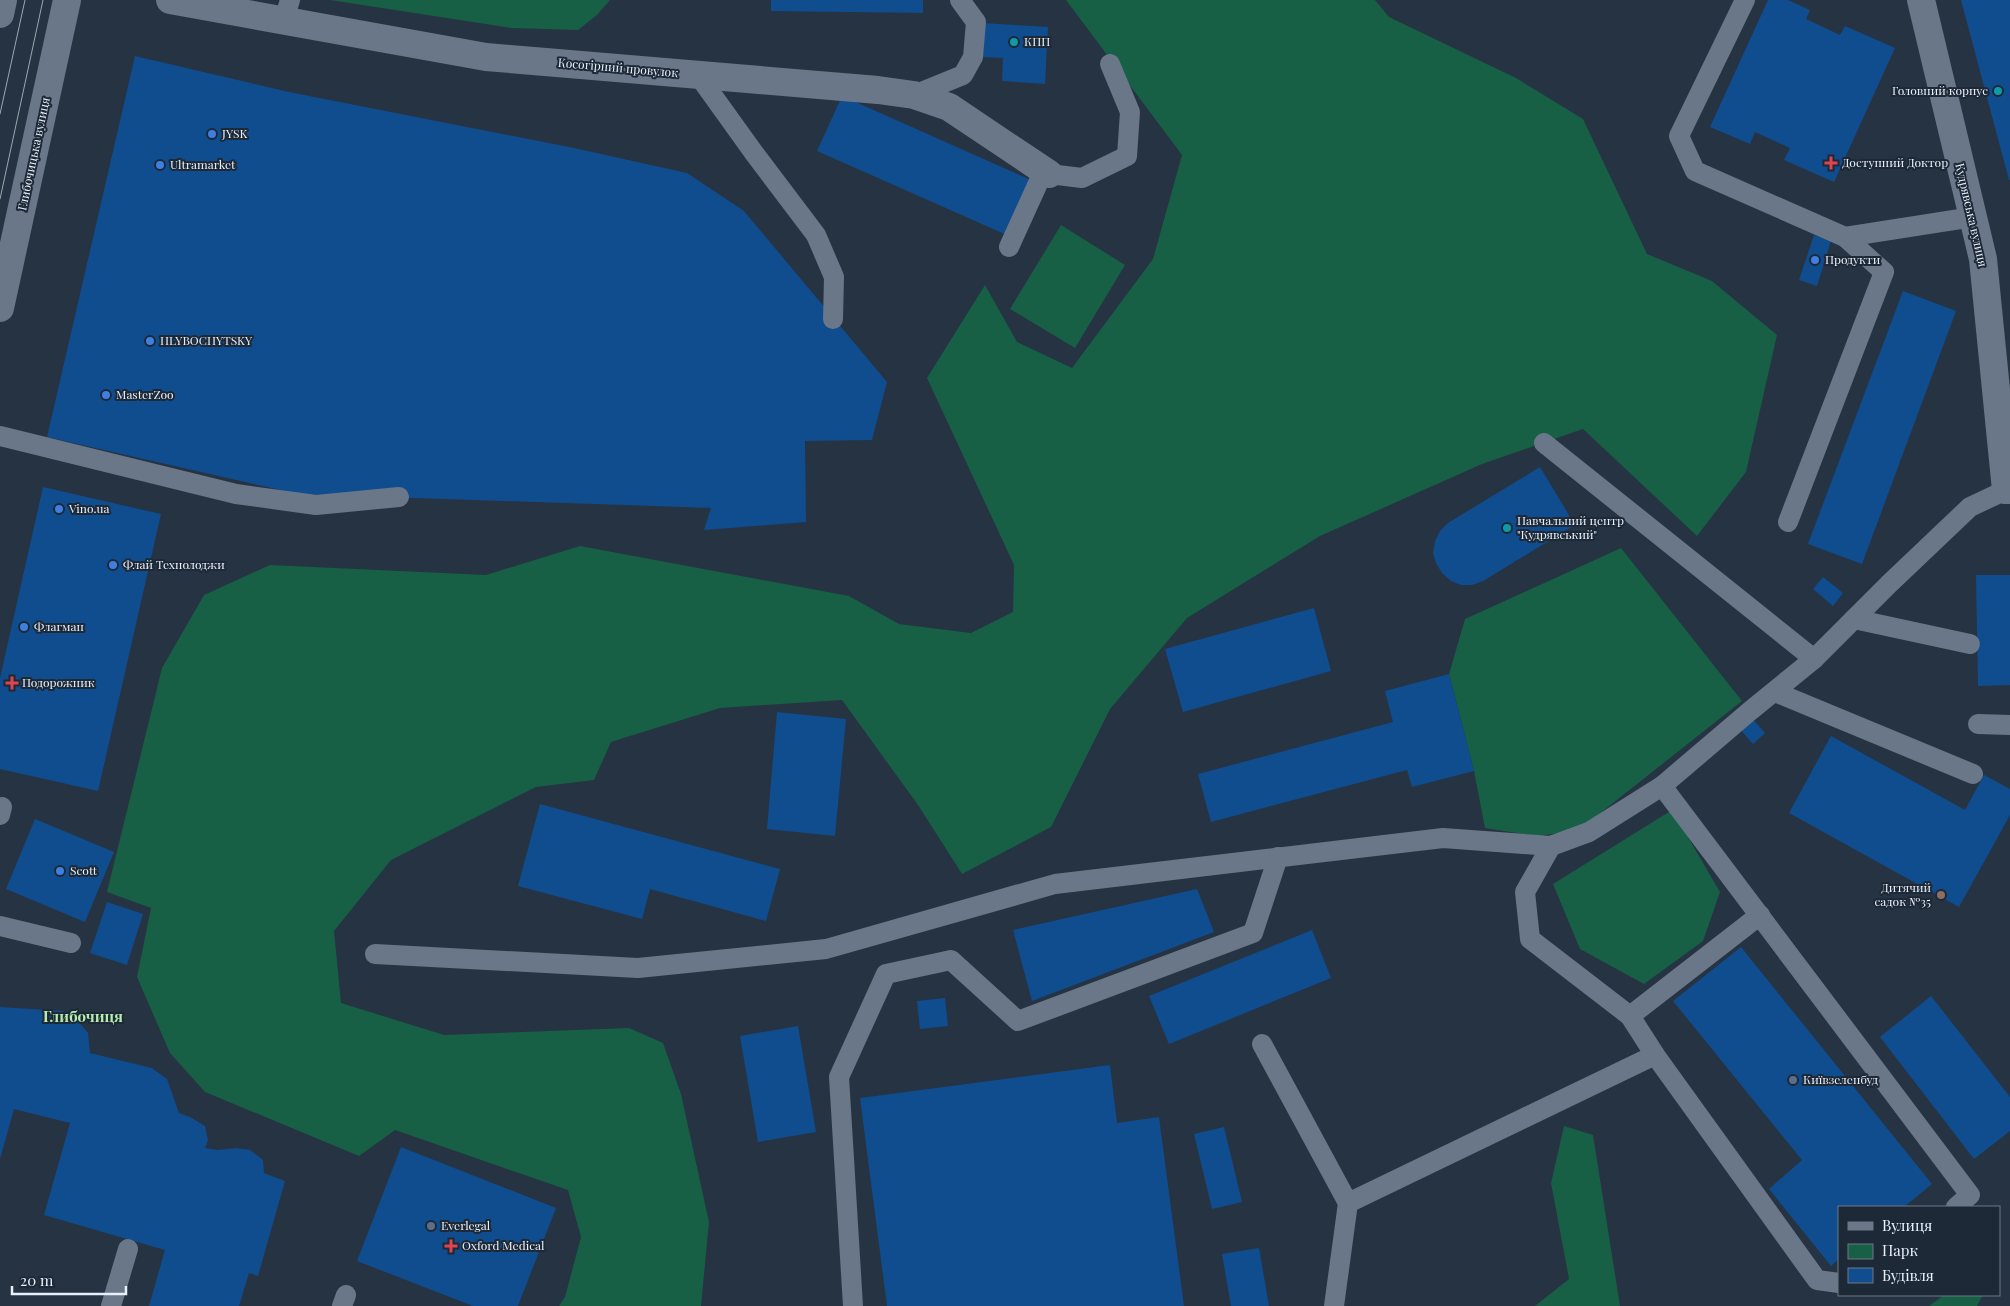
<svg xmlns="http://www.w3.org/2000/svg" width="2010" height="1306" font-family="'Playfair Display',serif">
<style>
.green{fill:#175f45}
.building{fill:#104d8e}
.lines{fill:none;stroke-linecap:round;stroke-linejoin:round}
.service{stroke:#697788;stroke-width:20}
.minor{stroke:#697788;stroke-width:28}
.secondary{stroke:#697788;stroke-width:28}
.tram{stroke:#9da7b3;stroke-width:1}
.culture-dot{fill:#0f9aa8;stroke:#1d2937;stroke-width:2}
.shop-dot{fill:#3f7fe0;stroke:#1d2937;stroke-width:2}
.health-dot{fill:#e0444e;stroke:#1d2937;stroke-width:2}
.education-dot{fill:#8d6e63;stroke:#1d2937;stroke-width:2}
.service-dot{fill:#5c6f8a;stroke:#1d2937;stroke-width:2}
.labels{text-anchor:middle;stroke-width:4;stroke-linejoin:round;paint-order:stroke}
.poi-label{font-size:12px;fill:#e8f0fb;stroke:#1d2937;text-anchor:start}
.street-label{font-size:12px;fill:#e8f0fb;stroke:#1d2937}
.quarter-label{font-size:15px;font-weight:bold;fill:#b7edaf;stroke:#1d2937}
</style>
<rect width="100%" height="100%" fill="#263342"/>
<!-- green -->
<g class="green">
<path d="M330 0H610L597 15 578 30 511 28Z"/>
<path d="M1066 0H1375L1389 17 1516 78 1583 119 1647 254 1712 281 1777 335 1746 472 1697 536 1583 429 1482 464 1320 536 1187 618 1110 709 1051 827 962 874 918 805 842 700 720 708 611 742 594 780 536 787 391 860 334 931 341 1003 444 1035 629 1028 663 1043 681 1094 709 1222 701 1306H559L565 1297 581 1237 568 1190 395 1130 359 1156 205 1092 170 1053 137 977 151 908 107 892 162 668 204 595 270 565 486 575 580 546 849 596 899 624 971 633 1013 612 1014 565 927 378 985 285 1017 342 1072 368 1153 259 1182 155Z"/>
<path d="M1061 225 1125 265 1075 348 1010 309Z"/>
<path d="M1621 548 1742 701 1589 822 1562 833 1536 836 1485 828 1474 771 1449 674 1465 619Z"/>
<path d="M1672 810 1720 892 1703 941 1644 984 1580 949 1553 884Z"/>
<path d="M1564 1126 1593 1135 1620 1306H1535L1569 1279 1551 1183Z"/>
<path d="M1944 1295H1983L1977 1306H1929Z"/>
</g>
<!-- building -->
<g class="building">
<path d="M771 0H923V13L771 11Z"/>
<path d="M1768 0H1788L1810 10 1806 19 1840 35 1845 26 1895 48 1834 182 1784 160 1790 148 1755 132 1750 144 1710 127Z"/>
<path d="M1961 0H2010V180H2009Z"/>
<path d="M983 23 1048 27 1045 84 1002 81 1003 58 981 57Z"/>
<path d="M135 56 289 92 574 148 687 173 744 211 887 382 872 440 805 441 806 522 704 530 711 508 298 494 47 437Z"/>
<path d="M842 96 1033 181 1009 236 817 151Z"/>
<path d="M1814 235 1831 241 1817 286 1799 280Z"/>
<path d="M1903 291 1956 311 1862 564 1808 544Z"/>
<path d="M1540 467 1575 525 1483 581 1472 585H1461L1451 581 1442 573 1436 563 1433 553 1435 541 1440 531 1448 523Z"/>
<path d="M43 487 161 514 98 791 0 769V678Z"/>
<path d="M1976 575H2010V685L1978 686Z"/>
<path d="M1823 577 1843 593 1833 606 1813 589Z"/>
<path d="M1314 608 1331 671 1183 712 1165 649Z"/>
<path d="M1449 674 1474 771 1412 787 1407 770 1211 822 1198 774 1393 722 1385 691Z"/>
<path d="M777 712 846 719 835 836 767 829Z"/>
<path d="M1751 717 1765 733 1753 744 1739 728Z"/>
<path d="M1831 736 1965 810 1984 775 2010 789V815L1959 907 1789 813Z"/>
<path d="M540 804 780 869 766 921 650 889 642 919 518 886Z"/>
<path d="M35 819 114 852 85 922 6 889Z"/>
<path d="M1197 889 1214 932 1032 1001 1013 930Z"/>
<path d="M107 902 143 914 127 965 90 953Z"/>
<path d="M1312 930 1331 978 1169 1044 1149 996Z"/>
<path d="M1741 947 1932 1184 1904 1207H1839V1259L1831 1266 1769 1189 1802 1160 1673 1001Z"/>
<path d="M1931 996 2010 1097V1131L1974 1159 1880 1037Z"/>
<path d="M945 998 948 1026 920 1029 917 1001Z"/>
<path d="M0 1007 63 1011 77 1020 88 1033 90 1053 152 1068 167 1079 179 1113 190 1117 205 1126 208 1140 205 1148 218 1150 237 1148 250 1150 263 1160 264 1173 285 1181 258 1276 249 1273 239 1306H149L165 1250 44 1215 70 1123 14 1109 0 1159Z"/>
<path d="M798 1026 816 1132 758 1142 740 1036Z"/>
<path d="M1110 1065 1117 1123 1159 1117 1184 1306H887L860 1098Z"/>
<path d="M1224 1127 1242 1202 1212 1209 1194 1134Z"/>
<path d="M401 1147 556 1208 518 1306H473L357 1261Z"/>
<path d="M1259 1248 1269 1306H1231L1222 1254Z"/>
</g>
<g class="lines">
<!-- service -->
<g class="service">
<path d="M1745 0 1679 136 1695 171 1845 237 1884 272 1788 522"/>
<path d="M284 20 290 0"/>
<path d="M698 75 754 153 816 235 834 277 833 319"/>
<path d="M914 95 963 75 973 57 976 22 960 0"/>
<path d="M1049 174 1082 178 1127 156 1130 112 1110 64"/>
<path d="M1845 237 1973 217"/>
<path d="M1009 247 1044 170"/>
<path d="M0 436 236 494 316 505 399 497"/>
<path d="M1544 443 1814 659"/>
<path d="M1854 619 1970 644"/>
<path d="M1775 692 1973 774"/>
<path d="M1978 724 2010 725"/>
<path d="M1662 786 1970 1195 1956 1207"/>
<path d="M0 815 2 807"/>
<path d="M1551 846 1525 892 1530 939 1630 1016 1655 1055 1817 1280 1839 1283"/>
<path d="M0 926 71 943"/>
<path d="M375 954 638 968 826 949 1055 884 1443 838 1551 846 1589 832 1662 786 1750 711 1814 659 1889 584 1970 507 2006 490"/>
<path d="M1630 1016 1760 915"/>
<path d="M1262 1044 1348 1203 1334 1306"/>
<path d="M1348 1203 1655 1055"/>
<path d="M111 1306 128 1249"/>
<path d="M342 1306 346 1295"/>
<path d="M853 1306 839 1077 886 974 951 960 1018 1021 1253 933 1278 857"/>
</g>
<!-- minor -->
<g class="minor">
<path d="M170 0 486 57 878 90 914 95 949 107 1049 174"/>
<path d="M1921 0 1983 259 2006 490H2010"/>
</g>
<!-- secondary -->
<g class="secondary">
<path d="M0 14 3 0"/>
<path d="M0 308 67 0"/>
</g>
<!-- tram -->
<g class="tram">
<path d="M0 114 25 0"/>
<path d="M0 199 43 0"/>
</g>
</g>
<!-- markers -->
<g class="culture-dot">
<circle cx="1014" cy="42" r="5"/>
<circle cx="1998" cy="91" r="5"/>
<circle cx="1507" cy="528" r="5"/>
</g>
<g class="shop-dot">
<circle cx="212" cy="134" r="5"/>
<circle cx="160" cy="165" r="5"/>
<circle cx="1815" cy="260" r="5"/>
<circle cx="150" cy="341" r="5"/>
<circle cx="106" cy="395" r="5"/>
<circle cx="59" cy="509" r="5"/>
<circle cx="113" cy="565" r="5"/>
<circle cx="24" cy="627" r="5"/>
<circle cx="60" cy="871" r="5"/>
</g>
<g class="health-dot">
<path d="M1828.5 155.5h5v5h5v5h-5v5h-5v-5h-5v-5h5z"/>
<path d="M9.5 675.5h5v5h5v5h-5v5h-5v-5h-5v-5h5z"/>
<path d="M448.5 1238.5h5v5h5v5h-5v5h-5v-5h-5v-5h5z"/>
</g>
<circle class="education-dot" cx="1941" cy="895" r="5"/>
<g class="service-dot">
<circle cx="1793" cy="1080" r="5"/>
<circle cx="431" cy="1226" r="5"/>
</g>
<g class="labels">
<!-- poi labels -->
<g class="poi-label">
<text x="1024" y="46">КПП</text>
<text x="1988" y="95" text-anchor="end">Головний корпус</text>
<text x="222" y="138">JYSK</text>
<text x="1842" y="167">Доступний Доктор</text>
<text x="170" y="169">Ultramarket</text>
<text x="1825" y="264">Продукти</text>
<text x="160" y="345">HLYBOCHYTSKY</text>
<text x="116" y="399">MasterZoo</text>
<text x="69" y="513">Vino.ua</text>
<text x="1517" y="525">Навчальний центр<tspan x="1517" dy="14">"Кудрявський"</tspan></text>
<text x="123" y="569">Флай Технолоджи</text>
<text x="34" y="631">Флагман</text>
<text x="22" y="687">Подорожник</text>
<text x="70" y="875">Scott</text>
<text x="1931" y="892" text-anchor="end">Дитячий<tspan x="1931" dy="14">садок №35</tspan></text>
<text x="1803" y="1084">Київзеленбуд</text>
<text x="441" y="1230">Everlegal</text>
<text x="462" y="1250">Oxford Medical</text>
</g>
<!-- street labels -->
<g class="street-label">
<text transform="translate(618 68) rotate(5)" y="4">Косогірний провулок</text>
<text transform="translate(34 154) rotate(-78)" y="4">Глибочицька вулиця</text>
<text transform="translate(1971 215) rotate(77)" y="4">Кудрявська вулиця</text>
</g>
<!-- quarter labels -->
<g class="quarter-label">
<text x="83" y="1022">Глибочиця</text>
</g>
</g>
<!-- legend -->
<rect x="1838" y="1206" width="162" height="90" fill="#1d2937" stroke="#6e7985"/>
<rect x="1848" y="1222" width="25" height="8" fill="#697788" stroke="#6e7985"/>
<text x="1882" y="1231" font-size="15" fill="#e8f0fb">Вулиця</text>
<rect x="1848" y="1244" width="25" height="15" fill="#175f45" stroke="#6e7985"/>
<text x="1882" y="1256" font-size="15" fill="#e8f0fb">Парк</text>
<rect x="1848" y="1268" width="25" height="15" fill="#104d8e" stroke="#6e7985"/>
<text x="1882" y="1281" font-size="15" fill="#e8f0fb">Будівля</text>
<!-- scale -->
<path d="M12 1286v8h114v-8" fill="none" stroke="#e8f0fb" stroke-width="2.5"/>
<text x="20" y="1286" font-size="15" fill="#e8f0fb" stroke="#1d2937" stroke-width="4" paint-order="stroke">20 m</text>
</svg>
